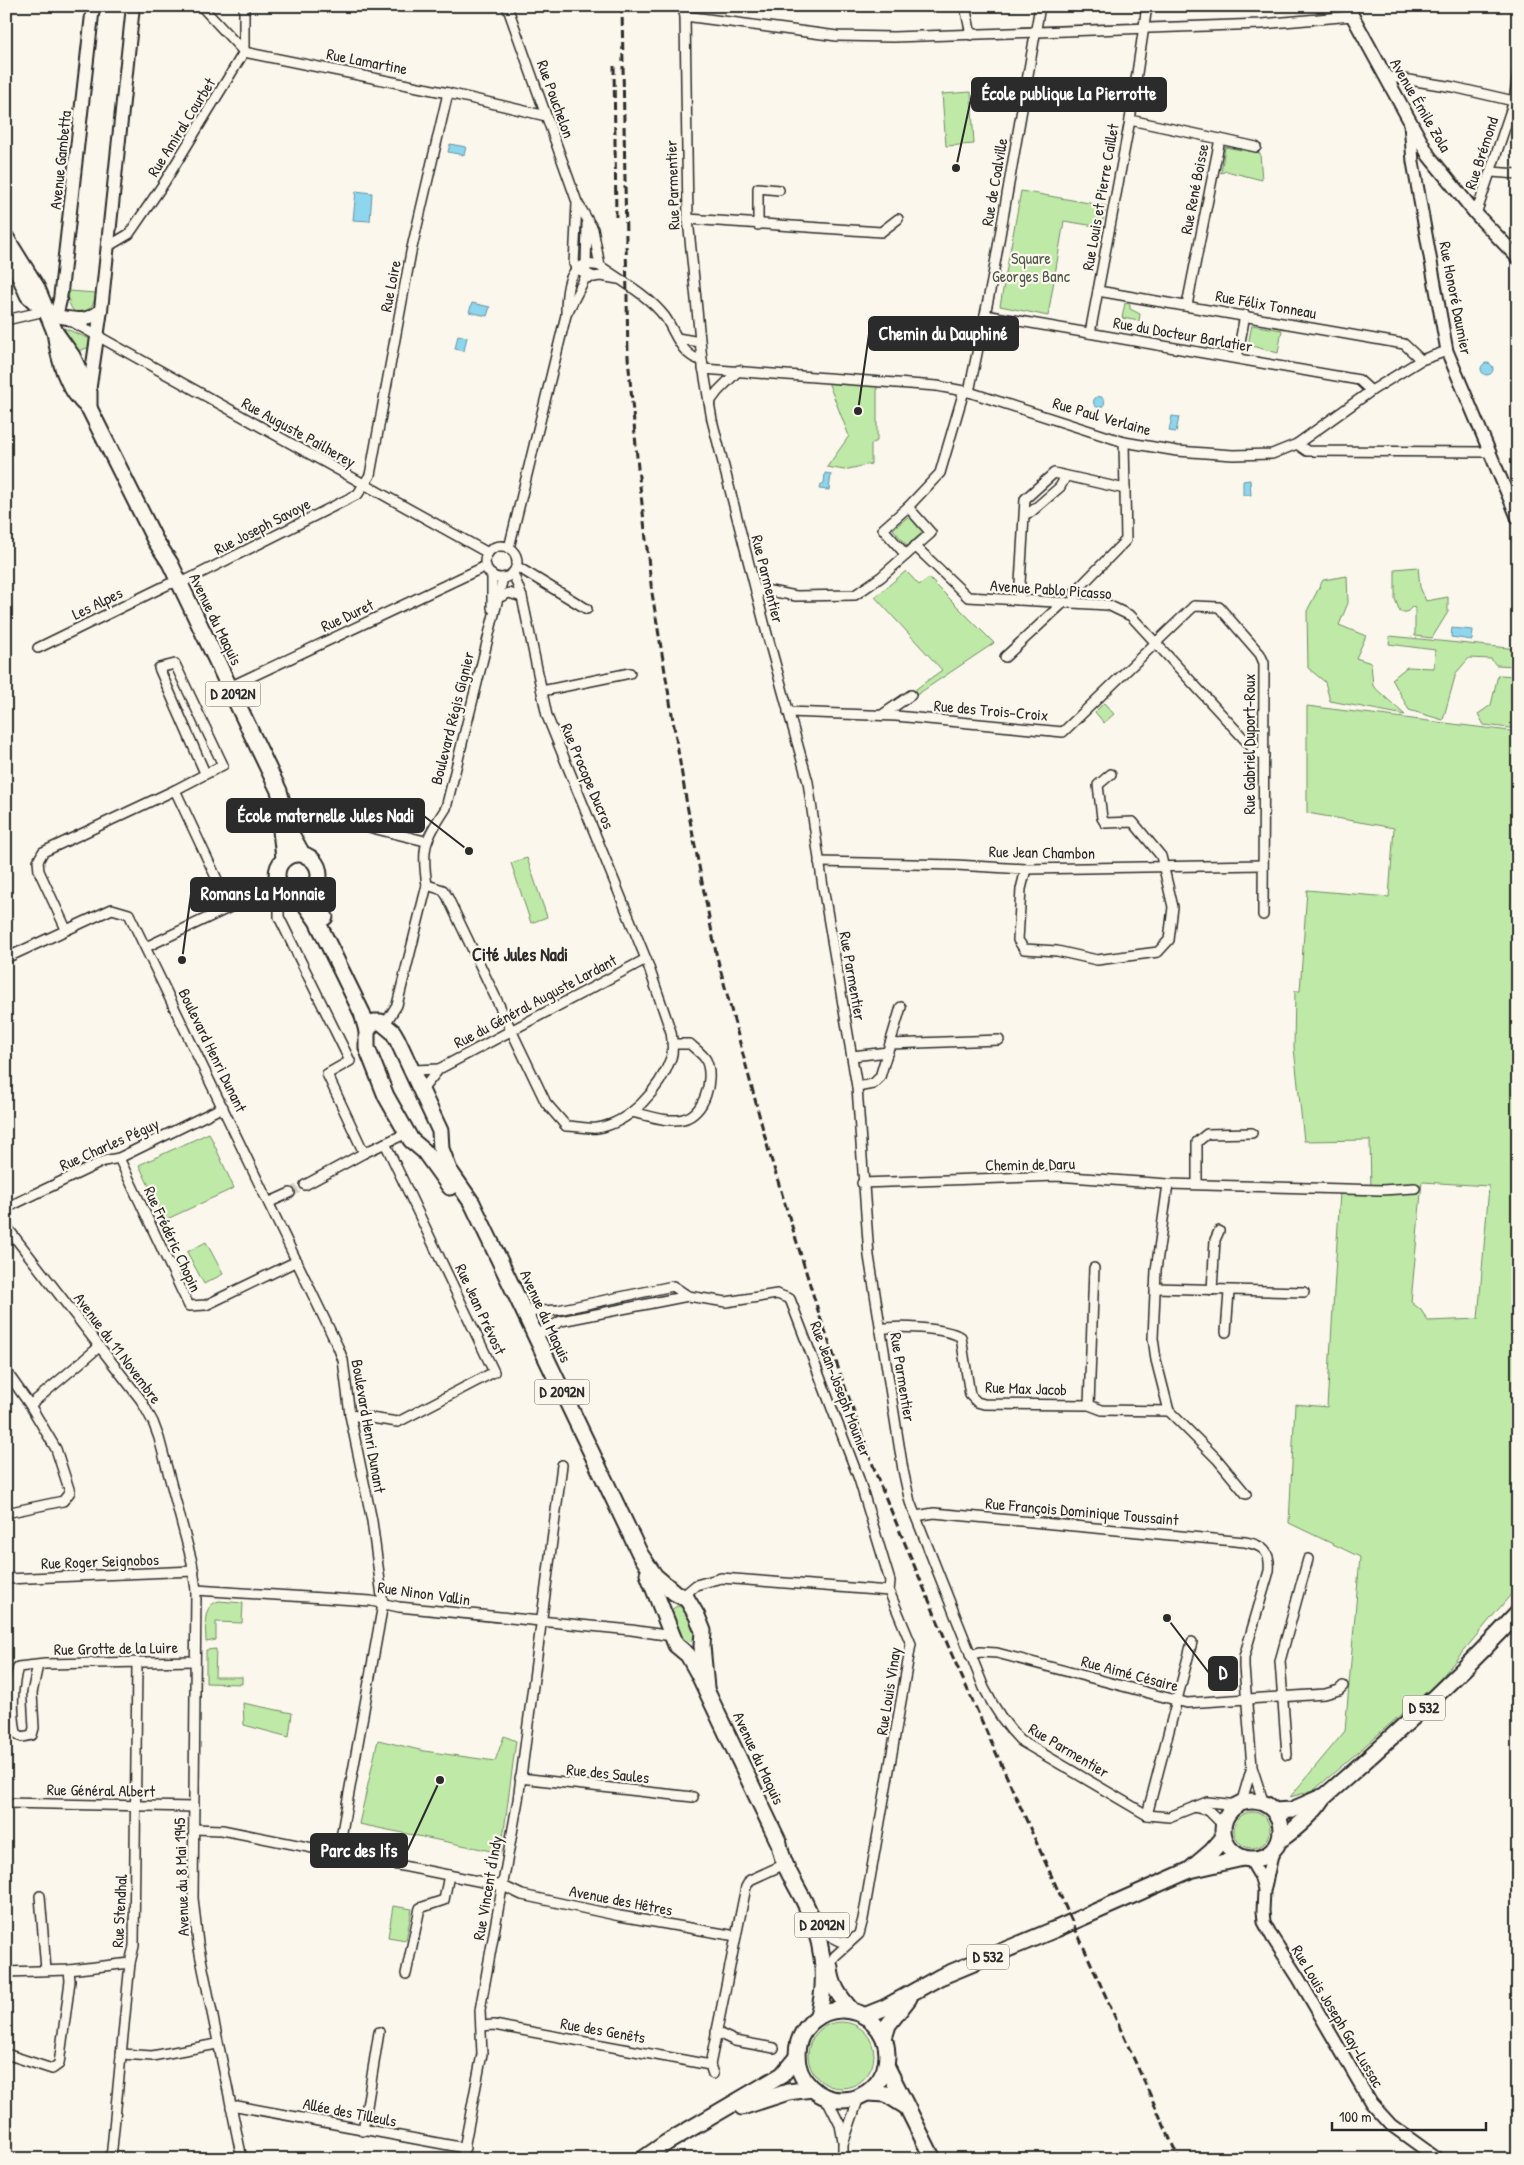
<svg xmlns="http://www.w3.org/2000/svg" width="1524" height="2165" font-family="'Patrick Hand',sans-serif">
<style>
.green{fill:#bee9a6;stroke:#748a68;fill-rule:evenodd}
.water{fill:#8dd6ee;stroke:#6692a0}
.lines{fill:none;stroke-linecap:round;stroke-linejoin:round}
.minor-tunnel{stroke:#d1cec5;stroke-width:9;stroke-dasharray:9 4.5;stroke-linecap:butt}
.minor-casing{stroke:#2b2b2b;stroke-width:12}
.tertiary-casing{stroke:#2b2b2b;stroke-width:15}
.secondary-casing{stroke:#2b2b2b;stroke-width:16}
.primary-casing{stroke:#2b2b2b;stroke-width:19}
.minor{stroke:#fbf7ec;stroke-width:9}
.tertiary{stroke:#fbf7ec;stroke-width:11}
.secondary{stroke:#fbf7ec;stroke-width:12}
.primary{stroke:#fbf7ec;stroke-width:15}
.rail{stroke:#2b2b2b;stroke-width:3;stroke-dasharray:8 4;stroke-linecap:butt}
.labels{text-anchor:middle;stroke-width:4.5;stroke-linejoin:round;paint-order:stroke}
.shield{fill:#fbf7ec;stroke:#696865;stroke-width:1}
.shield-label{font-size:15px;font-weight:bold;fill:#2b2b2b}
.street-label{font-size:16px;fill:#2b2b2b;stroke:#fbf7ec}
.park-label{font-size:16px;fill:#505a4a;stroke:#fbf7ec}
.neighbourhood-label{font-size:18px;font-weight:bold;fill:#2b2b2b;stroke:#fbf7ec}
.leader{fill:none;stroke:#2b2b2b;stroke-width:2}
.callout-dot{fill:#2b2b2b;stroke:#fbf7ec;stroke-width:2}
.callout{fill:#2b2b2b;stroke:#2b2b2b;stroke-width:2}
.callout-label{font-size:18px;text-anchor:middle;font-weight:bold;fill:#fff}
</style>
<rect width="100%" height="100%" fill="#fbf7ec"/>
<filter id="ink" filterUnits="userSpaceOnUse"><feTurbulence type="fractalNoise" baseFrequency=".02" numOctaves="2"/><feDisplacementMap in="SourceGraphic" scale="10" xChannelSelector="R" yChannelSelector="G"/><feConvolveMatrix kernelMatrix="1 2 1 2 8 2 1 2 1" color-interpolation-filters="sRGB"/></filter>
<g filter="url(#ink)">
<!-- green -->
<g class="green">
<path d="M971 92 974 144 946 146 942 94Z"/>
<path d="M1225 147 1260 153 1262 180 1226 171 1221 173Z"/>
<path d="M1021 191 1106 206 1101 227 1064 221 1048 316 1000 306Z"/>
<path d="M69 291 96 293C92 322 65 319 69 291Z"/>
<path d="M1125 303 1130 304V309L1140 314 1139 321 1122 318Z"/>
<path d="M1252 325 1282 330 1278 353 1248 345Z"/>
<path d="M64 328 90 339V347L75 352Z"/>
<path d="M828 382 877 385V441L871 444V464L844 470 827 467 849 436Z"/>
<path d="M910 515 924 531 907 546 893 529Z"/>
<path d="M1418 567 1420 587 1426 601 1448 597V612L1432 638 1415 636V608L1412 607 1407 612H1400L1395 599V569Z"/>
<path d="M906 571 919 585 929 578 994 643 915 696 916 689 942 670 875 597Z"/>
<path d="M1347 576 1348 603 1339 625 1366 636 1356 658 1371 663 1373 686 1405 715 1330 701 1325 682 1308 668 1307 611 1323 580Z"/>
<path d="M1390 636 1518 649V666L1496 665 1491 659 1469 658 1456 673 1443 720 1409 710 1392 679 1407 667 1434 668 1435 650 1389 644Z"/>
<path d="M1498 675 1518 676V729L1484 725 1478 714 1491 705Z"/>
<path d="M1104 703 1114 714 1104 723 1095 712Z"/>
<path d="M1307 706 1518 732V1586L1435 1685 1313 1791 1290 1797 1345 1731 1360 1557 1289 1523 1295 1404 1327 1407 1340 1192H1371L1370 1140 1304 1141 1294 1048 1295 991H1300L1307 890 1389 897 1394 828 1307 813ZM1422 1182 1489 1186 1478 1319 1428 1321 1421 1310 1411 1302Z"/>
<path d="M527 858 547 917 531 923 511 863Z"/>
<path d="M209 1133 234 1188 165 1220 139 1165Z"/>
<path d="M206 1242 223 1274 204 1284 187 1252Z"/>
<path d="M219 1601 243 1603 242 1623 216 1622V1640L206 1642C206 1627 201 1606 219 1601Z"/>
<path d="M677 1606C688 1607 696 1626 695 1636L691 1641 682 1640 670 1616 671 1610Z"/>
<path d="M216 1649 215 1677H242V1684L206 1683V1650Z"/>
<path d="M243 1703 292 1713 289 1737 244 1725Z"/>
<path d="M504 1736 516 1741 501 1853 359 1824 378 1740 424 1751 495 1761Z"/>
<circle cx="1252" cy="1830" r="18"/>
<path d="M393 1906 412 1909 406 1940 388 1937Z"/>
<circle cx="841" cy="2055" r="33"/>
</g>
<!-- water -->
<g class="water">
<path d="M450 144 466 147 464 155 448 152Z"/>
<path d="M356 191 372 193 370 221 353 220Z"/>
<path d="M472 303 490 307 487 316 469 312Z"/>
<path d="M458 335 467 337 464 351 455 349Z"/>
<circle cx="1487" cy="369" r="6"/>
<circle cx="1099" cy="402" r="5.5"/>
<path d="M1172 416 1179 417 1176 432 1169 431Z"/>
<path d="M825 473 831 474 829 490 819 489 820 485 824 483Z"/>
<path d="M1250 480 1251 495H1243V481Z"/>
<path d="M1452 628 1473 630 1472 640 1451 637Z"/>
</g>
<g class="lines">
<!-- minor-tunnel -->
<path class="minor-tunnel" d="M290 1193 305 1185"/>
<defs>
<g id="minor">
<path d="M201 6 244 52 448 93 546 116"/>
<path d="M507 6 577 202 593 229 600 266C622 281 649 296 665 317 675 331 682 358 702 360"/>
<path d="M682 6 685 16 688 219 702 360 712 420 767 634 808 782 823 887 857 1087 869 1256 903 1470 910 1502 984 1688C994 1708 1005 1725 1021 1741L1147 1815 1169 1817 1207 1802 1239 1805"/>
<path d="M965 6 971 35"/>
<path d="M685 16 837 36 893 37 1262 24 1352 16"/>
<path d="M1384 76 1453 87 1518 102"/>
<path d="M1130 120 1220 139 1187 305"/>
<path d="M1220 139 1256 147"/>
<path d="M1491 172 1518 174"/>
<path d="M577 203 574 264 577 269 594 277"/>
<path d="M1476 214 1514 101 1518 74"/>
<path d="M688 219 881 232 898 219"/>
<path d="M758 225V188L779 190"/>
<path d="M107 247 129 234 164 183 244 52V6"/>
<path d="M586 268 587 224"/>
<path d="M1098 291 1404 344 1421 360"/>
<path d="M567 313 585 278 601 276 618 279"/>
<path d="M985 315 1359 380 1371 391"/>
<path d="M6 320 45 311"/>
<path d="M69 320 488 553"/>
<path d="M1090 333 1130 120 1147 6"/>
<path d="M677 338 700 342"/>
<path d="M1237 358 1245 315"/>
<path d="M703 369 937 386 969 392 1124 442 1177 451 1233 455 1272 454 1297 444 1371 391 1421 360 1447 351"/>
<path d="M969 392 992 281 1040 6"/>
<path d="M709 403 718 391 739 370"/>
<path d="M1297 444 1307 451 1488 452"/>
<path d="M908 507 931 533 906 555 883 529Z"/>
<path d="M908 507 940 473 964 391"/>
<path d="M1025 514 1031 512 1060 487 1066 476"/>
<path d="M915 546 968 597 1108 605 1131 616 1258 754 1264 755"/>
<circle cx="501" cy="562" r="16"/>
<path d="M509 548 566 315C566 292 567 257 600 266"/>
<path d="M516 566 587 609"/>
<path d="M492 575V608"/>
<path d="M756 592 765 590 796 596 855 595 881 577 906 555"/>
<path d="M498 598 509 593 522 597"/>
<path d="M1019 600 1025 499 1054 473 1125 489"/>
<path d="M1073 603 1075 592 1126 540 1124 442"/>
<path d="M38 648 169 584 185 581 358 494 370 475 411 252 448 93"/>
<path d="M1005 657 1064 602"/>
<path d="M221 691 486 566"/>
<path d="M542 691 630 673"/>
<path d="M788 712 896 716 1063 732 1194 606 1219 607 1260 654 1264 663 1263 915"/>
<path d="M882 715 911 695"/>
<path d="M175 790 230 907"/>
<path d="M282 811H303L425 841"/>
<path d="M819 862 956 865 1026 869 1263 865"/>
<path d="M1026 869 1021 889 1018 940 1024 949 1057 951 1097 960 1158 952 1169 940 1173 907 1161 856 1133 822 1105 823 1102 818 1098 785 1111 774"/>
<path d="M427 885 443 890 447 896 546 1103 566 1126C576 1126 588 1129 597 1128 630 1123 660 1089 671 1058 674 1050 672 1040 671 1032L646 959 547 716 522 597 513 573"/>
<path d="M287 894 279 910V917L350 1061 327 1074 364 1153"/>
<path d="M66 929 39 871 38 861 43 852 175 790 223 765 175 664 159 668 205 773"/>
<path d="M146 947 279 884"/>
<path d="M6 958 112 909 129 914 338 1347 343 1360 350 1415 372 1521 383 1604 338 1854"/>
<path d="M385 1024 397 1005 427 885C421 846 425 841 446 808L503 578"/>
<path d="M890 1044 999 1040"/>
<path d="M852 1056 888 1052"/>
<path d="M413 1070 439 1069"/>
<path d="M857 1087 873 1084 880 1077 901 1007"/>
<path d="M422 1090 439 1069 646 959"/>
<path d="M632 1112C647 1115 667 1123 683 1119 704 1115 715 1079 706 1060 704 1055 694 1048 690 1044H673"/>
<path d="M119 1158 189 1306 206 1305 297 1261"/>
<path d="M862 1183 1056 1176 1168 1184 1382 1190 1415 1188"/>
<path d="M1168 1184 1156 1270 1153 1338 1156 1360 1169 1411 1217 1459 1246 1494"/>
<path d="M1197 1184V1142L1207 1134 1252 1133"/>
<path d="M305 1185 364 1153 407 1133"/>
<path d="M270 1202 290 1193"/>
<path d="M6 1208 104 1161 119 1158 223 1107"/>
<path d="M6 1226 141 1400 153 1422 159 1438 192 1562 196 1590 193 1898 198 1944 242 2159"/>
<path d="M1155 1288 1304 1292"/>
<path d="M1212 1290 1215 1240 1219 1231"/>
<path d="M524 1312 558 1310 673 1286 688 1296"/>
<path d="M880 1329C898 1325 945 1328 961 1337L970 1395 977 1402 984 1404 1089 1405 1102 1410 1169 1411"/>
<path d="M1226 1332 1229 1292"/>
<path d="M535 1336 561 1321 688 1296 726 1302 777 1294 790 1299 859 1479 890 1581 889 1591"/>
<path d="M6 1371 30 1405"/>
<path d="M1089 1405 1094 1268"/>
<path d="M350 1415 398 1422 494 1372 385 1143"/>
<path d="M6 1513 63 1501 70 1492 56 1449 30 1405 99 1347"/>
<path d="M916 1516 934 1513 1245 1542C1263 1545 1271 1552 1269 1571L1244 1657V1667L1252 1767 1264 1804"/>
<path d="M6 1579 194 1571"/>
<path d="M196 1590 371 1601 399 1607 631 1630 672 1636"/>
<path d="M683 1596 696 1585 721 1578 889 1591 911 1644 863 1919 859 1934 835 1956 830 1965"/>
<path d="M970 1655 980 1652 997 1653 1187 1703 1325 1694 1339 1690 1343 1686"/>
<path d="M38 1665 32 1693 34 1728 32 1735 22 1737 16 1733C12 1710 12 1689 18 1667L45 1664 195 1661"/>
<path d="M1287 1755 1280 1661 1308 1559"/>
<path d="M520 1778 693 1797"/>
<path d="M6 1803 194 1807"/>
<path d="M1241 1804 1251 1770"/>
<path d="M1194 1807 1209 1811 1224 1826"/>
<path d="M1147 1815 1192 1642"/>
<path d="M194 1829 222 1830 503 1886 522 1895 620 1916 736 1936"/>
<path d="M40 1896 46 1970"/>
<path d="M825 1934 839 1941 849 1943"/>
<path d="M6 1972 69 1970 130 1963"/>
<path d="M406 1974 420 1908 444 1900 449 1875"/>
<path d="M481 2026 494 2025 710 2065 713 2074"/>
<path d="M716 2032 735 2041 774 2048"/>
<path d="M6 2054 52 2069 59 2064 70 1981 69 1970"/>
<path d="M121 2054 152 2056 217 2044"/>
<path d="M710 2065 746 1887 750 1880 785 1864"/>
<path d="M826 2097 840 2125 843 2141"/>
<path d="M231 2107 237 2106 465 2148"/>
<path d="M363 2131 379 2032"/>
<path d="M111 2159 130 1963 134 1946 137 1663"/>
<path d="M462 2159 482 2054 480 2010 518 1800 562 1465"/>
<path d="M843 2159V2144L859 2097"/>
</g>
<g id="tertiary">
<path d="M1410 124 1413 162 1447 351 1518 519"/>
<path d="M1273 1851 1264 1891 1263 1911 1264 1922 1272 1937 1299 1979 1371 2103 1391 2125 1438 2159"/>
<path d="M1250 1859 1260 1876 1264 1889"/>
</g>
<g id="secondary">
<path d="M1347 6 1429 156 1476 214 1518 258"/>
<path d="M56 316C73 319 87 323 101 310"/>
<path d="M49 320 56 316 60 300 93 6"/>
<path d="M89 392 101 310 133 6"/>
</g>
<g id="primary">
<path d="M6 238 37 288 55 332 72 356 89 392V408"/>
<path d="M17 270 28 295 44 310"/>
<path d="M55 332C59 359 66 389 89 408L155 540 170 563 279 791 291 834 301 852"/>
<path d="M280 821 284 858"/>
<circle cx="298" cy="875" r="21"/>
<path d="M314 889 317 904 325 917"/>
<path d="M300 897 317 921 362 1013 367 1031V1048L386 1096 411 1140 424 1151 450 1187"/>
<path d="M367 1031 374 1022H381L393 1032 397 1039 440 1131 441 1149 449 1170 472 1203 640 1554 655 1576 675 1593 687 1599 697 1616 703 1631 702 1646 706 1688"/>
<path d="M648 1574 676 1645 688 1655 698 1673 779 1843C782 1864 794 1881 803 1899 822 1936 830 1978 817 2018"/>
<circle cx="1252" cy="1830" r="29"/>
<path d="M1274 1811 1292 1810 1322 1797"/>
<path d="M1280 1840C1297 1828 1313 1814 1324 1797 1392 1738 1457 1679 1518 1613"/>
<path d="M1191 1869 1212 1851 1224 1837"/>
<path d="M830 1967C831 1986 840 1997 852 2011"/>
<circle cx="842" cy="2055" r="45"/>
<path d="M864 2016 884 2008 940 1977 1056 1929 1190 1870 1243 1858"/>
<path d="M884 2038 888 2025 909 1998"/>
<path d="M886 2065 933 2159"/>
<path d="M868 2093 886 2094 905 2106"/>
<path d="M742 2107 788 2092 812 2089"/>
<path d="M643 2159 666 2143 782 2075 797 2057"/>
</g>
</defs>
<!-- minor casing -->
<use href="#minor" class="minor-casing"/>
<!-- tertiary casing -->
<use href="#tertiary" class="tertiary-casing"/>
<!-- secondary casing -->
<use href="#secondary" class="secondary-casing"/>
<!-- primary casing -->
<use href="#primary" class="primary-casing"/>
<!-- minor -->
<use href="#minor" class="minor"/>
<!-- tertiary -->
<use href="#tertiary" class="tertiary"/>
<!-- secondary -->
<use href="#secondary" class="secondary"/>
<!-- primary -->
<use href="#primary" class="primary"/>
<!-- rail -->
<g class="rail">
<path d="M622 6 628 357 638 468 652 593 687 805 716 953 769 1152 820 1317 879 1482 952 1655 1179 2159"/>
<path d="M614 66 616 217"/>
</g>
</g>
</g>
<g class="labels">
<!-- shield labels -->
<g class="shield">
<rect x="205.5" y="681.5" width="55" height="25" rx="4"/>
<rect x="534.5" y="1379.5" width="55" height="25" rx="4"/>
<rect x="1403" y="1695.5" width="42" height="25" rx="4"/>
<rect x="794.5" y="1912.5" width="55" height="25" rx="4"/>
<rect x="967" y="1944.5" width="42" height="25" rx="4"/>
</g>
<g class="shield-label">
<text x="233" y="699">D 2092N</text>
<text x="562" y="1397">D 2092N</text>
<text x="1424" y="1713">D 532</text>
<text x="822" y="1930">D 2092N</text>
<text x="988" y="1962">D 532</text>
</g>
<!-- street labels -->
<g class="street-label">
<text transform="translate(367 61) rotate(11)" y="6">Rue Lamartine</text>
<text transform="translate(556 99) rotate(70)" y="6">Rue Pouchelon</text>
<text transform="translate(1421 105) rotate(60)" y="6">Avenue Émile Zola</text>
<text transform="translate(181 127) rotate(-58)" y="6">Rue Amiral Courbet</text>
<text transform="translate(1481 153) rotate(-72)" y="6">Rue Brémond</text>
<text transform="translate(60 160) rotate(-84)" y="6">Avenue Gambetta</text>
<text transform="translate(994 182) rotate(-80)" y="6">Rue de Coalville</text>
<text transform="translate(672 185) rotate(-92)" y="6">Rue Parmentier</text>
<text transform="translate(1194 189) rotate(-79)" y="6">Rue René Boisse</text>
<text transform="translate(1100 197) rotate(-80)" y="6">Rue Louis et Pierre Caillet</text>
<text transform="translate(390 286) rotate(-79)" y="6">Rue Loire</text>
<text transform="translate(1456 298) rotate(79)" y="6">Rue Honoré Daumier</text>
<text transform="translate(1266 304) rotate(10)" y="6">Rue Félix Tonneau</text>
<text transform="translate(1183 334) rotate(10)" y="6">Rue du Docteur Barlatier</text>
<text transform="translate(1102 416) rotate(16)" y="6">Rue Paul Verlaine</text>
<text transform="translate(299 432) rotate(29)" y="6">Rue Auguste Pailherey</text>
<text transform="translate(262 526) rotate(-27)" y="6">Rue Joseph Savoye</text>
<text transform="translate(768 579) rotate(76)" y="6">Rue Parmentier</text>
<text transform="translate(1051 589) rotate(4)" y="6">Avenue Pablo Picasso</text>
<text transform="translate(97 603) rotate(-26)" y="6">Les Alpes</text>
<text transform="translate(347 615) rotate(-25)" y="6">Rue Duret</text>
<text transform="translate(216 619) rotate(64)" y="6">Avenue du Maquis</text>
<text transform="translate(991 710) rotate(5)" y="6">Rue des Trois-Croix</text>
<text transform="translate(452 718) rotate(-76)" y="6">Boulevard Régis Gignier</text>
<text transform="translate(1249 744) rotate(-90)" y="6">Rue Gabriel Duport-Roux</text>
<text transform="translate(588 776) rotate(67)" y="6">Rue Procope Ducros</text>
<text transform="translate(1042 852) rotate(1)" y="6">Rue Jean Chambon</text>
<text transform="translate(853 976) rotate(80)" y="6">Rue Parmentier</text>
<text transform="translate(535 1001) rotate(-28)" y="6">Rue du Général Auguste Lardant</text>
<text transform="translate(213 1050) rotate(64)" y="6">Boulevard Henri Dunant</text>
<text transform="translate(109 1144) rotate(-24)" y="6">Rue Charles Péguy</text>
<text transform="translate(1030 1164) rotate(-1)" y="6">Chemin de Daru</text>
<text transform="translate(173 1239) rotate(65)" y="6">Rue Frédéric Chopin</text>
<text transform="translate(481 1309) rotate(65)" y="6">Rue Jean Prévost</text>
<text transform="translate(546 1316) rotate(65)" y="6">Avenue du Maquis</text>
<text transform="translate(118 1348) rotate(53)" y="6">Avenue du 11 Novembre</text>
<text transform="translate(903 1377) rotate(81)" y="6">Rue Parmentier</text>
<text transform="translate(1026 1388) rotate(2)" y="6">Rue Max Jacob</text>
<text transform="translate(841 1389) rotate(69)" y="6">Rue Jean-Joseph Mounier</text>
<text transform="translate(369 1426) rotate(80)" y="6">Boulevard Henri Dunant</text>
<text transform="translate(1082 1511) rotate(5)" y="6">Rue François Dominique Toussaint</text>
<text transform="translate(100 1561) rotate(-2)" y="6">Rue Roger Seignobos</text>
<text transform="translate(424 1593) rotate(8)" y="6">Rue Ninon Vallin</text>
<text transform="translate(116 1648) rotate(-1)" y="6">Rue Grotte de la Luire</text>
<text transform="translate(1130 1673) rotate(15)" y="6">Rue Aimé Césaire</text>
<text transform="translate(888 1691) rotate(-81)" y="6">Rue Louis Vinay</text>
<text transform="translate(1069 1750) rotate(31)" y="6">Rue Parmentier</text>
<text transform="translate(759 1758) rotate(65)" y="6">Avenue du Maquis</text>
<text transform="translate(608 1773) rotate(6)" y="6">Rue des Saules</text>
<text transform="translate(101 1790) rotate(1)" y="6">Rue Général Albert</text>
<text transform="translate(181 1877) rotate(-92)" y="6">Avenue du 8 Mai 1945</text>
<text transform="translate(487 1888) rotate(-80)" y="6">Rue Vincent d'Indy</text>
<text transform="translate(621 1900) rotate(11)" y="6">Avenue des Hêtres</text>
<text transform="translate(119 1911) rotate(-87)" y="6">Rue Stendhal</text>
<text transform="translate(1338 2016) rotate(59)" y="6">Rue Louis Joseph Gay-Lussac</text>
<text transform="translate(603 2030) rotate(10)" y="6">Rue des Genêts</text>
<text transform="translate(350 2112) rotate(11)" y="6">Allée des Tilleuls</text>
</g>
<!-- park labels -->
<g class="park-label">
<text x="1031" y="264">Square<tspan x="1031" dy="18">Georges Banc</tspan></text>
</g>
<!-- neighbourhood labels -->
<g class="neighbourhood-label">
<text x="520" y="961">Cité Jules Nadi</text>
</g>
</g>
<!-- callouts -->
<path class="leader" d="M956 168L972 94M858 411L869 334M469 851L424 816M182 960L191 894M1167 1618L1209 1673M440 1780L407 1851"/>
<g class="callout-dot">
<circle cx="956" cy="168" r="5"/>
<circle cx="858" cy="411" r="5"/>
<circle cx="469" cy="851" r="5"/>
<circle cx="182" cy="960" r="5"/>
<circle cx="1167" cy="1618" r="5"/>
<circle cx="440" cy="1780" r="5"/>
</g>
<g class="callout">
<rect x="972" y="78" width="194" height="33" rx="5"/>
<rect x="869" y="317" width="149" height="33" rx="5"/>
<rect x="227" y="799" width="197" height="33" rx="5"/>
<rect x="191" y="878" width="144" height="33" rx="5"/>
<rect x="1209" y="1657" width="28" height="33" rx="5"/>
<rect x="311" y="1834" width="96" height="33" rx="5"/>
</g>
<g class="callout-label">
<text x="1069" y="100">École publique La Pierrotte</text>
<text x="943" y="340">Chemin du Dauphiné</text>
<text x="326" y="822">École maternelle Jules Nadi</text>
<text x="263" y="900">Romans La Monnaie</text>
<text x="1223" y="1679">D</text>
<text x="359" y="1857">Parc des Ifs</text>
</g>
<!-- margin -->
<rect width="1524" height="2165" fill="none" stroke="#fbf7ec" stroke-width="25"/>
<rect x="12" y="12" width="1499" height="2140" fill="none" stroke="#2b2b2b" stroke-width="2" filter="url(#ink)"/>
<!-- scale -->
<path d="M1332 2122v8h154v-8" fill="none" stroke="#2b2b2b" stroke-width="2.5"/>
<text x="1339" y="2122" font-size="15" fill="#2b2b2b" stroke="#fbf7ec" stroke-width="4" paint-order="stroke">100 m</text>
</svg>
